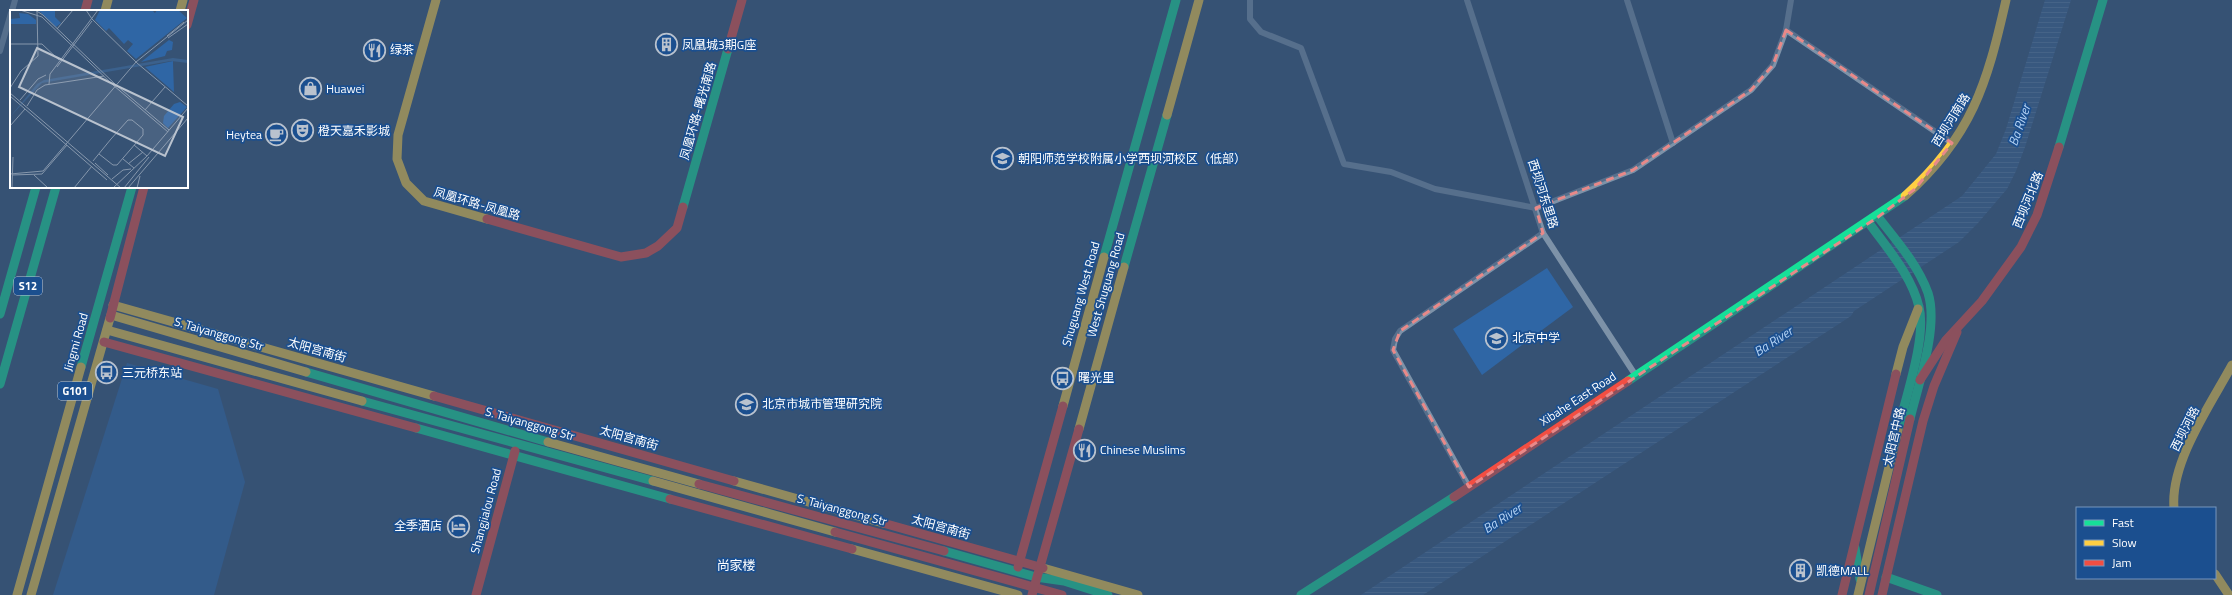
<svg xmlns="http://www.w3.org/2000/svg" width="2232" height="595" font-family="'Titillium Web','Noto Sans SC',sans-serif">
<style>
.green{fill:#2f66a5}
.water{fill:url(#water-rules)}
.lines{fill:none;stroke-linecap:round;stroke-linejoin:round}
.street{stroke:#7d92a8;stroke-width:6}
.fast{stroke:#16e098;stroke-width:9}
.slow{stroke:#ffcf43;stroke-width:9}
.jam{stroke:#f24e42;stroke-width:9}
.marked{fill:none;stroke:#e88989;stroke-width:3;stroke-dasharray:8 5;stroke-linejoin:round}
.labels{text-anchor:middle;stroke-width:3.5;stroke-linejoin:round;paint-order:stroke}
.shield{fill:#1b4f8f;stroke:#bbcadd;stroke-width:1}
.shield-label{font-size:11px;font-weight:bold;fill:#fff}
.poi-label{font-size:12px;fill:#fff;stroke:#1b4f8f;text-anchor:start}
.street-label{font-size:12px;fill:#fff;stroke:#1b4f8f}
.water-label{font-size:13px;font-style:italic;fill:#b5d3f5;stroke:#1b4f8f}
.neighbourhood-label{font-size:13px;fill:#fff;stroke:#1b4f8f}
.inset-road{fill:none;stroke:#8697ac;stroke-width:1}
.view{fill:#b9c2ce;fill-opacity:0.15;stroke:#b9c2ce;stroke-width:2}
.inset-edge{fill:none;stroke:#fff;stroke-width:2}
</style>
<defs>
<pattern id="water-rules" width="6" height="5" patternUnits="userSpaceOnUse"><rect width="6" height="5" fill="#3b618d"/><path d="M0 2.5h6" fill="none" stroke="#58799e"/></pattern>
</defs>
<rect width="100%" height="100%" fill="#365274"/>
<!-- green -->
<g class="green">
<path d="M1547 268 1573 307 1482 375 1453 329Z"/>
<path d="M127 363 218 389 245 482 214 595H53Z"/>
</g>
<!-- water -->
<path class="water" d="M2045 0H2071L2025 147 2016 171 2007 189 1978 223 1959 242 1854 311 1851 316 1423 595H1361L1962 196 1996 154 2006 129Z"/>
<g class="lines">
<!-- street -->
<g class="street">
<path d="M1250 0V19L1261 32 1301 48 1344 164 1391 172 1435 189 1536 208 1633 170 1751 90 1773 65 1786 30 1791 0"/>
<path d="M1467 0 1543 233 1636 376"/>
<path d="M1627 0 1673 143"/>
<path d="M12 11 15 0"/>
<path d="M1786 30 1952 143"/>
<path d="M0 51 11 13"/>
<path d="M1469 487 1393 350 1395 339 1400 331 1543 233"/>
</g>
<!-- fast -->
<g class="fast">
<path d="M2059 147 2103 0"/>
<path d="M683 207 728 49"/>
<path d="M1878 217C1896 240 1918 265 1928 293 1939 327 1918 385 1910 419"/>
<path d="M1869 223C1887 248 1912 276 1919 307 1927 337 1905 399 1898 430"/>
<path d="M1104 257 1176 0"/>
<path d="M1124 267 1167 115"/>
<path d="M0 314 36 187"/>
<path d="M81 367 132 187"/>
<path d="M306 372 548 442"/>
<path d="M1628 381 1905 196"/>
<path d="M0 384 56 187"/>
<path d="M362 401 653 481"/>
<path d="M416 428 670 499"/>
<path d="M1855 548 1860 579"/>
<path d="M944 551 1036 577 1064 581 1108 595"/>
<path d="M1886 577 1937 595"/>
<path d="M1301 595 1454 497"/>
</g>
<!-- slow -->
<g class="slow">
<path d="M436 0 398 135 397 159 406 183 424 201 487 219"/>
<path d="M105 11 108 0"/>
<path d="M180 11 183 0"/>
<path d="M1167 115 1199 0"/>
<path d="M1905 196C1972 136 1987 84 2006 0"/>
<path d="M113 305 434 396"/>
<path d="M111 315 306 372"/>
<path d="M107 330 362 401"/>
<path d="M1896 374 1903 347 1918 309"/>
<path d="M1063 406 1104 257"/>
<path d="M1079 429 1124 267"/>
<path d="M548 442 699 484"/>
<path d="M653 481 835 532"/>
<path d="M734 481 883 523"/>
<path d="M2174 508C2170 462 2211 404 2232 365"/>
<path d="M852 549 1018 595"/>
<path d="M1043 568 1138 595"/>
<path d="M2215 574 2229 595"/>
<path d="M17 595 81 367"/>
<path d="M31 595 110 318"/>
<path d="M1858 595 1898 430"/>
</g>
<!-- jam -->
<g class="jam">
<path d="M85 11 88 0"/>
<path d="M187 25 194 0"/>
<path d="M728 49 742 0"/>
<path d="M487 219 621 257 646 253 658 246 677 228 683 207"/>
<path d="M110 318 144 187"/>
<path d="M104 342 416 428"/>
<path d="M1920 380 1946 340 1982 301 2021 247 2037 215 2059 147"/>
<path d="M434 396 734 481"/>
<path d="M699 484 944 551"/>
<path d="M1454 497 1628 381"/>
<path d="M670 499 852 549"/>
<path d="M883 523 1043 568"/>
<path d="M835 532 1062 595"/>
<path d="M1018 567 1063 406"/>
<path d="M476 595 515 451"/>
<path d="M1032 595 1079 429"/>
<path d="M1842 595 1896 374"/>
<path d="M1869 595 1910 419"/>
<path d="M1882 595 1923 421 1934 386 1957 332"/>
</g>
</g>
<!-- marked area -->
<path d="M0 0H2232V595H0ZM1786 30 1952 143 1915 189 1878 217 1469 487 1393 350 1400 331 1543 233 1536 208 1633 170 1751 90 1773 65Z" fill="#365274" fill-opacity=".55" fill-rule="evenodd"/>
<path class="marked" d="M1786 30 1952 143 1915 189 1878 217 1469 487 1393 350 1400 331 1543 233 1536 208 1633 170 1751 90 1773 65Z"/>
<!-- icons -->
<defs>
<symbol id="building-ring" viewBox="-11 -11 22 22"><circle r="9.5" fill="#1b4f8f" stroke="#b9c2ce" stroke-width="1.5"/><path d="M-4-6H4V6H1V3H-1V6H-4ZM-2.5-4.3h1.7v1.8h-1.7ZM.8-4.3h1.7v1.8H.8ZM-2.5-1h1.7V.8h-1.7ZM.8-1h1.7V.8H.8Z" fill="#b9c2ce"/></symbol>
<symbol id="restaurant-ring" viewBox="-11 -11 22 22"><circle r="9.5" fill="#1b4f8f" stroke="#b9c2ce" stroke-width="1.5"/><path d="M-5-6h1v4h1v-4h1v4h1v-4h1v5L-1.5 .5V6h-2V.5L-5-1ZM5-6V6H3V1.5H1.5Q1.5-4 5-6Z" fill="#b9c2ce"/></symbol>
<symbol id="shop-ring" viewBox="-11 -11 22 22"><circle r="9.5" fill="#1b4f8f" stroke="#b9c2ce" stroke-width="1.5"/><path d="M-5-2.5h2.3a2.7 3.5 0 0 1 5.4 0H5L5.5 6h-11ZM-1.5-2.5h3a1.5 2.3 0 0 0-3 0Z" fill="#b9c2ce"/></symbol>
<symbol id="theatre-ring" viewBox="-11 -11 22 22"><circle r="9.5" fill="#1b4f8f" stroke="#b9c2ce" stroke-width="1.5"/><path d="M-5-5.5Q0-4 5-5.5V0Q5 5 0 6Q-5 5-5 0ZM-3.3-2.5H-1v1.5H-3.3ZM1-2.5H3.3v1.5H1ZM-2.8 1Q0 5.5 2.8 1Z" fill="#b9c2ce"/></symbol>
<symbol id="cafe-ring" viewBox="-11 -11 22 22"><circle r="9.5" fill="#1b4f8f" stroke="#b9c2ce" stroke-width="1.5"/><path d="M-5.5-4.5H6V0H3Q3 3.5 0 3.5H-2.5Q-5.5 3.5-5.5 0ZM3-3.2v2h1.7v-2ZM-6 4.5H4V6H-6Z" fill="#b9c2ce"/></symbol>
<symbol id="school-ring" viewBox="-11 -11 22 22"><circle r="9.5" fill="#1b4f8f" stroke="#b9c2ce" stroke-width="1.5"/><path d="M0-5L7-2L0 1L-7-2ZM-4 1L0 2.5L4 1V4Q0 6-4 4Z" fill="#b9c2ce"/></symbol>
<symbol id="bus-ring" viewBox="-11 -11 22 22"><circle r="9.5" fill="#1b4f8f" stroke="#b9c2ce" stroke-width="1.5"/><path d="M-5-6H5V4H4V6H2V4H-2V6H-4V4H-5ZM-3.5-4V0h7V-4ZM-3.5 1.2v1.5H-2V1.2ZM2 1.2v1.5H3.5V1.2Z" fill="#b9c2ce"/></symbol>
<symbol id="university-ring" viewBox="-11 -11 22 22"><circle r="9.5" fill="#1b4f8f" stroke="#b9c2ce" stroke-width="1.5"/><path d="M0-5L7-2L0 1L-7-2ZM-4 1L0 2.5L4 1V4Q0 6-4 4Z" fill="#b9c2ce"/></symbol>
<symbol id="hotel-ring" viewBox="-11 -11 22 22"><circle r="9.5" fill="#1b4f8f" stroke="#b9c2ce" stroke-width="1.5"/><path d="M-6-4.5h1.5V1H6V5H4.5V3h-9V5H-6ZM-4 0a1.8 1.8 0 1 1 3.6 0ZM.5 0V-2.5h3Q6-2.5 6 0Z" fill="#b9c2ce"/></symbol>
</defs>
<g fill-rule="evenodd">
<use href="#building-ring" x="654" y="32" width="25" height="25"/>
<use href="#restaurant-ring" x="362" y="38" width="25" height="25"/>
<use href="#shop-ring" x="298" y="76" width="25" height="25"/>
<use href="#theatre-ring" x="290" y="118" width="25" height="25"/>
<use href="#cafe-ring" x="264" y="122" width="25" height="25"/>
<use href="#school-ring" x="990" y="146" width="25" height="25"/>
<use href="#school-ring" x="1484" y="326" width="25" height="25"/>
<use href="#bus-ring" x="94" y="360" width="25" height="25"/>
<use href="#bus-ring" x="1050" y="366" width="25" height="25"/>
<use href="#university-ring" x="734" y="392" width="25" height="25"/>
<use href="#restaurant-ring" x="1072" y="438" width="25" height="25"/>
<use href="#hotel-ring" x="446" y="514" width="25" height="25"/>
<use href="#building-ring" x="1788" y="558" width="25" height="25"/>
</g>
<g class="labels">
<!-- shield labels -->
<g class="shield">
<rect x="14" y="277" width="28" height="18" rx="3"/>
<rect x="58" y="382" width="34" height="18" rx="3"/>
</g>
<g class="shield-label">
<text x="28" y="290">S12</text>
<text x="75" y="395">G101</text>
</g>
<!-- poi labels -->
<g class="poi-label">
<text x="682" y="49">凤凰城3期G座</text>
<text x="390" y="54">绿茶</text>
<text x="326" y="93">Huawei</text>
<text x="318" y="135">橙天嘉禾影城</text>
<text x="262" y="139" text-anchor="end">Heytea</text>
<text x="1018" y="163">朝阳师范学校附属小学西坝河校区（低部）</text>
<text x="1512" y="342">北京中学</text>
<text x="122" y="377">三元桥东站</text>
<text x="1078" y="382">曙光里</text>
<text x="762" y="408">北京市城市管理研究院</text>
<text x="1100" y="454">Chinese Muslims</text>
<text x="442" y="530" text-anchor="end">全季酒店</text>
<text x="1816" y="575">凯德MALL</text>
</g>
<!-- street labels -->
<g class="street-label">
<text transform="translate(698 111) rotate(-74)" y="4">凤凰环路-曙光南路</text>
<text transform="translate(1951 120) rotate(-58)" y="4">西坝河南路</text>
<text transform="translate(1543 194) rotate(72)" y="4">西坝河东里路</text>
<text transform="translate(2028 200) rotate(-68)" y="4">西坝河北路</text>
<text transform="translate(477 204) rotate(16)" y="4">凤凰环路-凤凰路</text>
<text transform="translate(1106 285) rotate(-74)" y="4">West Shuguang Road</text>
<text transform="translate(1081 294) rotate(-74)" y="4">Shuguang West Road</text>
<text transform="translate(219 334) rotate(16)" y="4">S. Taiyanggong Str</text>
<text transform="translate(76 342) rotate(-74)" y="4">Jingmi Road</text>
<text transform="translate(317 350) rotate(16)" y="4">太阳宫南街</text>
<text transform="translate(1578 399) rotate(-33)" y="4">Xibahe East Road</text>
<text transform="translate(530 424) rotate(16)" y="4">S. Taiyanggong Str</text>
<text transform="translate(2185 429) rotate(-63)" y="4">西坝河路</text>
<text transform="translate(1894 437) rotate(-77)" y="4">太阳宫中路</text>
<text transform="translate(629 438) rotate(16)" y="4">太阳宫南街</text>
<text transform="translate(842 510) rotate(15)" y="4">S. Taiyanggong Str</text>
<text transform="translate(486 511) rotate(-75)" y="4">Shangjialou Road</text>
<text transform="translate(941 527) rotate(16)" y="4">太阳宫南街</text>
</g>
<!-- water labels -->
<g class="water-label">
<text transform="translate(2019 125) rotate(-71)" y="5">Ba River</text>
<text transform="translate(1773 341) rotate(-33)" y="5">Ba River</text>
<text transform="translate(1502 518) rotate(-33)" y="5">Ba River</text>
</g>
<!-- neighbourhood labels -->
<g class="neighbourhood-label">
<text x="736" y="570">尚家楼</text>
</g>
</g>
<!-- overview -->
<g transform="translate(10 10)">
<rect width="178" height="178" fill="#365274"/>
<path d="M28 0H45V7L51 13 46 17ZM90 0H142L145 3 147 0H168L177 8 126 49 117 41 123 34 118 30 114 34 99 18 96 21 85 10ZM9 3 18 4 26 10V14H0V9L10 8ZM159 30 163 32 162 40 157 41 155 46 131 52ZM163 51V53L164 82 135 57ZM170 92 177 97 158 118 153 113 154 106 164 94Z" fill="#2f66a5"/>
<path d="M163 48 178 50V53L161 51 32 73 0 107 27 74 34 70Z" fill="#3b618d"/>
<path class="inset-road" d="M10 0 32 7 103 75 158 122M25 0 33 5 106 75 159 120M76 0 82 9 127 53 178 96M47 19 63 0M157 26 174 12M158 28 178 14M0 34H32L49 50M47 57 82 11M39 74 40 64 88 0M0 78 11 61 28 46 27 1M0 83 111 178M0 86 97 170M10 90 28 69 36 65M17 96 27 80 35 75 94 66M135 100 155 77M0 116 15 99M124 135 137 146M113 149 124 158M83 151 101 129 118 110H122L133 119V125L107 155H103L89 144M85 153 98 165M118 154 133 142M0 164 33 161 126 52 178 10M2 165 32 164 57 135M24 165 38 178M102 169 113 160 121 159M2 178 3 147M64 178 82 156M103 178 137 146 178 98M114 178 139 147M118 178 178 108M127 178 130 166"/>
<path class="view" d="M27 38 173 107 155 146 9 77Z"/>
<rect width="178" height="178" class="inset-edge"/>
</g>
<!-- legend -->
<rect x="2076" y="507" width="140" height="72" fill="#1b4f8f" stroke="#7695bc"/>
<rect x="2084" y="520" width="20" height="6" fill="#16e098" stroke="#7695bc"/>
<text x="2112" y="527" font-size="12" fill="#ffffff">Fast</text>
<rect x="2084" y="540" width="20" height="6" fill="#ffcf43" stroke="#7695bc"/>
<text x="2112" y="547" font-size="12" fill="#ffffff">Slow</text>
<rect x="2084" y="560" width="20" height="6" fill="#f24e42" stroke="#7695bc"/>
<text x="2112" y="567" font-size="12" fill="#ffffff">Jam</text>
</svg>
